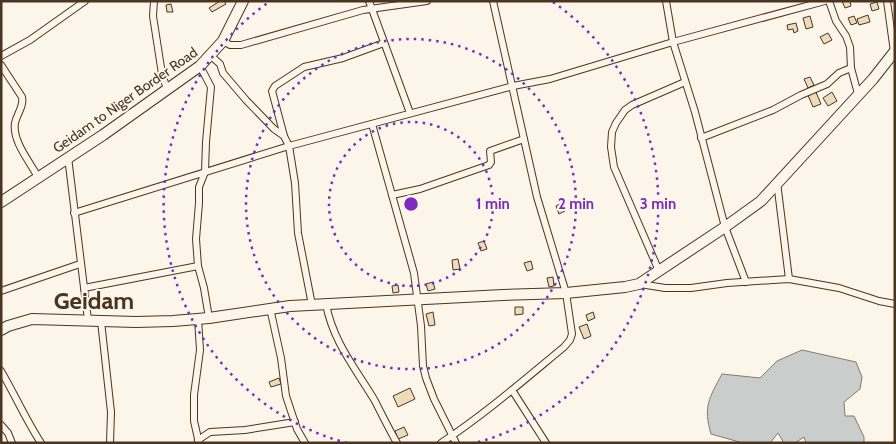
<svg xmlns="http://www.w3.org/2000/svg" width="896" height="444" font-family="Cabin,sans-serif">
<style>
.water{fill:#c9cecd;stroke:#887966}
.building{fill:#ecdcbc;stroke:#4a3520}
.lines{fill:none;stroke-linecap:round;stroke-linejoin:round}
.minor-casing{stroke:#4a3520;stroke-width:8}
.primary-casing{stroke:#4a3520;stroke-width:12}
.minor{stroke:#fbf6e9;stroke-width:6}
.primary{stroke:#fbf6e9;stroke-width:10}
.ring{fill:none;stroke:#7b2cbf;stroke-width:2.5;stroke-dasharray:2.5 5}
.labels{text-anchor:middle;stroke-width:4;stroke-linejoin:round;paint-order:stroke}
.street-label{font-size:14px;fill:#4a3520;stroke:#fbf6e9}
.town-label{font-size:24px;font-weight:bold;fill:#4a3520;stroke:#fbf6e9}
.centre{fill:#7b2cbf;stroke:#fbf6e9;stroke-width:2.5}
.ring-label{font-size:15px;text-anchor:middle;font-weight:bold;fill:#7b2cbf;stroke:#fbf6e9;stroke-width:4;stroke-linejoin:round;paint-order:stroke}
</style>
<rect width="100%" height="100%" fill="#fbf6e9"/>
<!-- water -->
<path class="water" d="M802 350 856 362 862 377 860 389 844 402 845 416H854L864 437V443H806L804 437 795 443H784L778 433 770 443H743L711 434C703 407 709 398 722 374L760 378 777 361Z"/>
<!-- building -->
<g class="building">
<path d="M220 1H224L226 4 212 12 209 8Z"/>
<path d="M842 1H850L851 6 845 8Z"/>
<path d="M877 2 879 9 872 11 870 4Z"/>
<path d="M171 4 173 12H167L166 5Z"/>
<path d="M868 15 870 22 859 25 857 19Z"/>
<path d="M810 16 813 27 806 29 803 18Z"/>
<path d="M854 16 857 23 851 25 848 18Z"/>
<path d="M796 23 798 31 794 33 793 29 788 30 787 25Z"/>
<path d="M828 33 832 40 824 44 820 37Z"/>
<path d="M810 77 814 85 808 88 804 79Z"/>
<path d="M815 90 821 104 813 107 807 93Z"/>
<path d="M832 92 837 101 828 106 823 98Z"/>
<path d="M562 203 565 211 559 214 556 206Z"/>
<path d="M484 241 487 249 481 251 478 243Z"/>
<path d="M458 259 460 269 453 270 452 260Z"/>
<path d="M531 261 533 269 527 271 524 263Z"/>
<path d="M553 277 554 286 549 287 547 278Z"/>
<path d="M433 282 435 289 428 291 426 284Z"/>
<path d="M398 285 399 292 393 293 392 286Z"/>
<path d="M515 307H523V314L515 315Z"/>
<path d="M433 312 435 325 429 326 426 314Z"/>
<path d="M593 312 595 318 588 321 586 315Z"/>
<path d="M587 324 591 336 584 339 579 327Z"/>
<path d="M279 378 281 384 271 387 269 382Z"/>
<path d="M410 388 415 399 398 407 393 396Z"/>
<path d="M404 427 408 435 398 439 395 431Z"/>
</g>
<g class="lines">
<defs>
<g id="minor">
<path d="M154 1 153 16 162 74 167 89"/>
<path d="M369 1 410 113"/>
<path d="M666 1 673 42 695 112 725 227 746 282"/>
<path d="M829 1 836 21 846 36 850 47 851 68 858 94"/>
<path d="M887 1 894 52"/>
<path d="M223 41 230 45H241L363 10 427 1"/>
<path d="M210 55 220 64 223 73 246 100 274 129 284 136 289 146 295 183 298 233 312 305"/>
<path d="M1 56 30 40 85 1"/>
<path d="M1 65 22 97C24 107 17 113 15 123 12 141 30 162 38 177"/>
<path d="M200 66 211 87 206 142 205 172 199 187V203L196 239 198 266 204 288 209 318"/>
<path d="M372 124 414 273 421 326 423 366 426 378 434 399 456 443"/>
<path d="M284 136 272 91 275 86 304 67 343 58 384 43"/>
<path d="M701 138 773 110 801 95 827 84 839 73 851 68"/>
<path d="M68 157 88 320"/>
<path d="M777 182 789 279"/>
<path d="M392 195 420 189 489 165 491 162 490 151 524 139"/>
<path d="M74 213 289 146 513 86 550 79 673 42 825 1"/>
<path d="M659 271 614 167 611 147 612 132 616 123 625 110 632 105 685 82"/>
<path d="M640 284 665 288H691L727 283 789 279 839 288 879 301 895 304"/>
<path d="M84 288 198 266"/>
<path d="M1 291 80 264"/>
<path d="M326 304C333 342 356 369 375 401 382 415 389 429 397 443"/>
<path d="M270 308 281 358 286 396 297 429 305 443"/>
<path d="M198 319 200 350 194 395V421L199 443"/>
<path d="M101 321 111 412 110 443"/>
<path d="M1 371C15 395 26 420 41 443"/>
<path d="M512 390 546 443"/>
<path d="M1 425 8 433 12 443"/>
<path d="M198 440 210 432 245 430 295 422"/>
<path d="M441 443C485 414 524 380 564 347L570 340 572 334 566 293 537 197 493 1"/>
</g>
<g id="primary">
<path d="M1 202 103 135 200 66 223 41 243 1"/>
<path d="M1 330 8 326 32 319 136 322 173 321 209 318 290 306 503 295 566 293 625 287 639 284 725 227 761 201 873 79 895 51"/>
</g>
</defs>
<!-- minor casing -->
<use href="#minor" class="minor-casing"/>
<!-- primary casing -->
<use href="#primary" class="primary-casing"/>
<!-- minor -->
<use href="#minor" class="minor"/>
<!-- primary -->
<use href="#primary" class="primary"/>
</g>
<!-- distance rings -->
<g class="ring">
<circle cx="411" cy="204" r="82"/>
<circle cx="411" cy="204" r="165"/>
<path d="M347 443A247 247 0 0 1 269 2M553 2A247 247 0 0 1 475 443"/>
</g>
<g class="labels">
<!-- street labels -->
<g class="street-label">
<text transform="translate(125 100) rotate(-35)" y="5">Geidam to Niger Border Road</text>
</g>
<!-- town labels -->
<g class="town-label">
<text x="94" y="309">Geidam</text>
</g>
</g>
<circle cx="411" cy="204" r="8" class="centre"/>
<g class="ring-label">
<text x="493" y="209">1 min</text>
<text x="576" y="209">2 min</text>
<text x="658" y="209">3 min</text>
</g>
<!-- border -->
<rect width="896" height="444" fill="none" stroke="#4a3520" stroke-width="5"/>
</svg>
